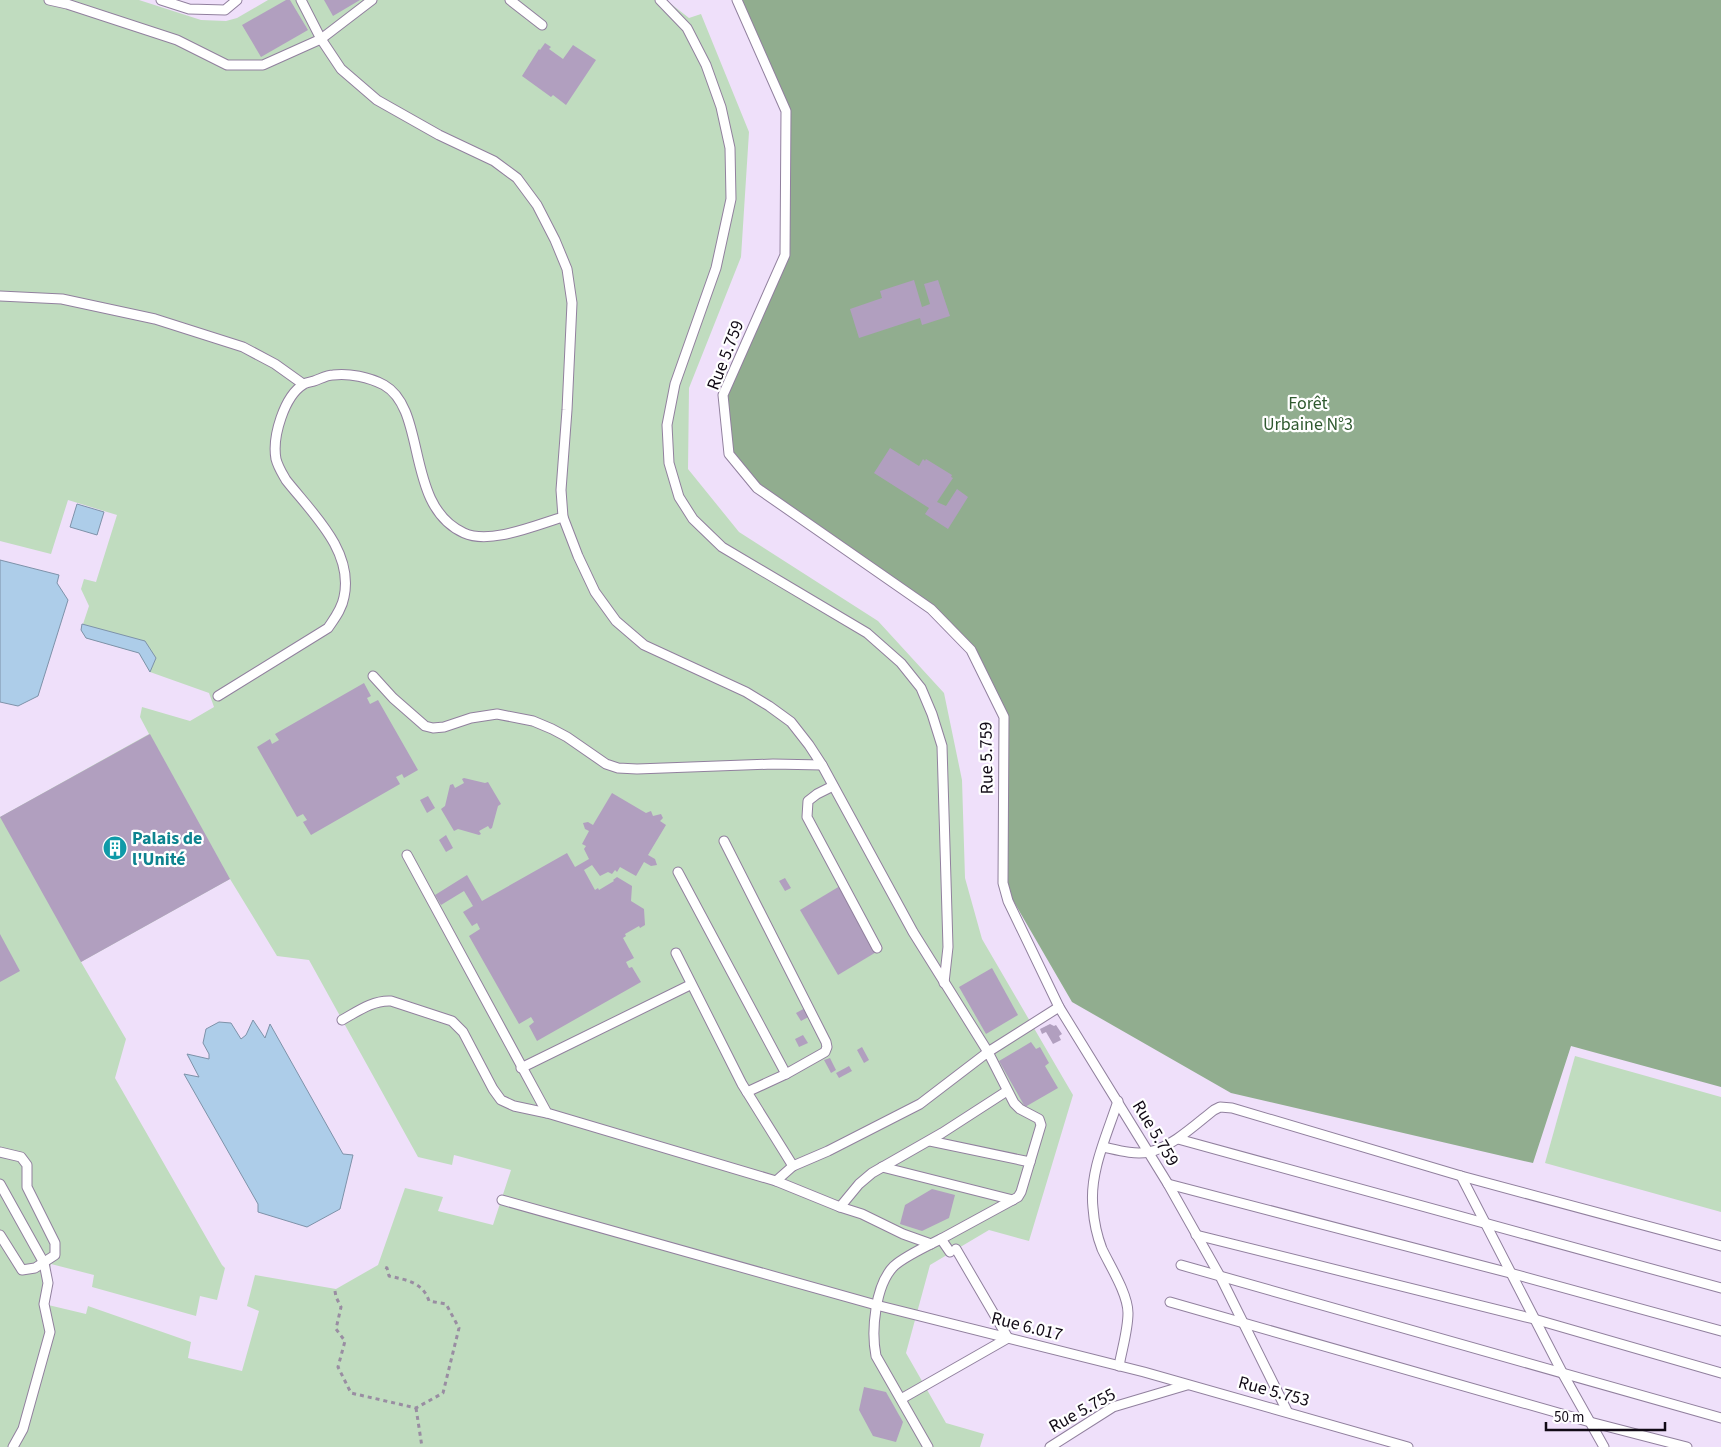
<svg xmlns="http://www.w3.org/2000/svg" width="1721" height="1447" font-family="'Source Sans 3',sans-serif">
<style>
.green{fill:#c0dcbf;fill-rule:evenodd}
.forest{fill:#91ad8f}
.water{fill:#adcde9;stroke:#7e92a9}
.building{fill:#b19fbf}
.lines{fill:none;stroke-linecap:round;stroke-linejoin:round}
.lane-casing{stroke:#91809e;stroke-width:11}
.path{stroke:#998da2;stroke-width:3;stroke-dasharray:4 4;stroke-linecap:butt}
.lane{stroke:#fff;stroke-width:9}
.labels{text-anchor:middle;stroke-width:4.5;stroke-linejoin:round;paint-order:stroke}
.street-label{font-size:18px;fill:#110a15;stroke:#fff}
.park-label{font-size:18px;fill:#305a30;stroke:#fff}
.culture-label{font-size:18px;font-weight:bold;fill:#0d838f;stroke:#fff;text-anchor:start}
</style>
<rect width="100%" height="100%" fill="#efe0fa"/>
<!-- green -->
<g class="green">
<path d="M0 0H139L201 20 226 21 237 18 268 0H666L689 18 701 14 749 132 741 257 689 388 688 469 739 532 878 621 944 693 962 780 965 878 982 939 1073 1095 1029 1241 989 1230 930 1265 906 1353 946 1423 984 1434 980 1447H0V817L149 734 140 717 142 707 190 721 214 707 209 693 150 672 139 653 86 638 81 630 89 606 81 589 84 579 96 582 117 515 68 500 51 554 0 541ZM230 879 277 956 309 960 418 1157 452 1165 454 1155 511 1170 493 1225 438 1211 443 1197 405 1188 378 1265 336 1289 255 1275 247 1306 259 1311 242 1371 188 1358 191 1342 88 1306 86 1314 44 1304 51 1264 94 1275 92 1287 196 1316 200 1296 217 1300 225 1268 222 1265 115 1078 126 1039 81 962Z"/>
<path d="M1575 1056 1721 1097V1212L1545 1163Z"/>
</g>
<!-- forest -->
<path class="forest" d="M737 0H1721V1087L1571 1046 1533 1163 1231 1093 1072 1002 1003 883 1004 717 971 650 931 609 757 488 729 454 723 395 785 255 786 111Z"/>
<!-- water -->
<g class="water">
<path d="M77 504 104 512 97 535 70 527Z"/>
<path d="M0 560 59 575 57 583 68 600 38 696 18 706 0 702Z"/>
<path d="M82 624 145 641 156 658 150 672 139 653 86 638 81 630Z"/>
<path d="M253 1020 265 1038 270 1024 343 1154 353 1155 340 1209 307 1227 258 1212V1204L184 1074 199 1077 187 1054 209 1059V1054L203 1043 206 1029 219 1022 231 1023 241 1039 246 1035Z"/>
</g>
<!-- building -->
<g class="building">
<path d="M286 0H290L308 30 261 57 242 25Z"/>
<path d="M324 0H360L333 16Z"/>
<path d="M545 43 551 47 549 49 563 59 573 45 596 60 566 105 553 95 551 97 522 76 539 49 540 50Z"/>
<path d="M914 280 922 307 930 304 924 284 938 280 950 316 922 325 920 318 859 338 850 309 882 298 880 291Z"/>
<path d="M890 448 919 466 923 459 925 461 926 459 952 475 951 477 953 478 937 502 946 506 957 489 968 497 948 529 925 514 929 508 874 473Z"/>
<path d="M364 683 371 696 367 698 370 704 378 700 418 770 404 778 402 774 396 777 400 784 311 835 303 822 307 820 303 814 297 817 257 747 270 739 272 744 279 740 275 734Z"/>
<path d="M150 734 230 879 81 962 0 817Z"/>
<path d="M464 778 485 783 488 782 501 804 498 806 492 828 490 829 488 826 479 831 481 834 479 835 458 829 454 831 441 809 445 806 450 785 453 784 455 788 464 783 462 779Z"/>
<path d="M612 793 646 813 651 811 653 816 661 814 663 818 660 821 666 825 648 855 655 859 657 865 651 866 644 862 636 876 620 867 617 872 615 870 612 874 608 872 600 876 592 865 584 870 595 890 598 888 599 890 614 881 613 880 617 877 632 886 631 901 644 909 645 925 640 928 639 926 625 934 626 936 623 938 634 958 626 962 629 968 632 967 641 982 537 1041 529 1026 534 1022 531 1017 519 1024 469 936 480 929 477 923 472 926 463 912 473 906 464 891 441 905 435 895 467 875 482 901 567 853 575 867 589 859 584 849 586 846 582 844 589 831 585 829 583 823 588 822 593 825Z"/>
<path d="M428 796 435 808 427 813 420 800Z"/>
<path d="M446 835 453 848 446 852 439 840Z"/>
<path d="M785 878 791 888 785 891 779 881Z"/>
<path d="M840 886 878 951 838 975 800 910Z"/>
<path d="M0 934 20 971 0 982Z"/>
<path d="M992 968 1018 1015 986 1034 959 987Z"/>
<path d="M807 1007 812 1015 801 1021 796 1013Z"/>
<path d="M1050 1024 1054 1026 1056 1025 1062 1034 1059 1036 1061 1040 1053 1044 1046 1032 1042 1034 1040 1029Z"/>
<path d="M803 1035 808 1043 799 1047 795 1039Z"/>
<path d="M1031 1042 1036 1049 1040 1047 1049 1063 1045 1066 1058 1088 1025 1107 999 1061Z"/>
<path d="M862 1047 869 1060 864 1063 857 1050Z"/>
<path d="M830 1058 836 1070 831 1073 824 1060Z"/>
<path d="M849 1066 852 1071 839 1078 836 1073Z"/>
<path d="M932 1189 955 1195 949 1218 922 1231 900 1224 905 1205Z"/>
<path d="M864 1387 886 1392 903 1422 896 1442 873 1436 859 1410Z"/>
</g>
<g class="lines">
<defs>
<g id="lane">
<path d="M49 0 67 4 177 40 227 65H263L321 39 372 0"/>
<path d="M161 0 189 9 225 10 237 0"/>
<path d="M301 0 321 39 341 69 377 100 439 135 494 161 517 178 537 205 555 240 567 269 572 303 567 410 561 490 563 517 578 556 595 592 616 621 644 645 746 692 769 706 791 722 809 745 822 765 913 932 988 1052 1059 1007"/>
<path d="M510 0 542 25"/>
<path d="M660 0 687 28 706 65 721 107 730 148 731 199 716 268 675 384 667 425 669 463 679 497 693 519 722 547 867 633 901 663 921 688 932 714 942 746 948 947 944 983"/>
<path d="M737 0 786 111 785 255 723 395 729 454 757 488 931 609 971 650 1004 717 1003 883 1008 901 1059 1007 1168 1184 1221 1278 1287 1411"/>
<path d="M0 296 62 299 155 319 243 347 275 364 303 384"/>
<path d="M373 676 393 698 425 726 433 728 444 727 471 718 497 714 533 721 552 729 567 737 606 764 618 768 637 769 773 764 822 765"/>
<path d="M218 696 328 628C334 619 342 609 344 597 354 551 312 513 286 480 282 473 278 467 276 459 272 437 284 396 304 384 307 382 311 382 314 381 320 379 327 375 333 375 349 373 369 377 384 385 428 410 404 506 464 533 490 545 536 525 563 517"/>
<path d="M833 786 817 794 808 801 807 817 877 948"/>
<path d="M724 841 826 1042 827 1047 825 1052 786 1074 747 1092"/>
<path d="M407 855 547 1113 776 1181 840 1207 862 1214 903 1234 931 1244"/>
<path d="M678 872 786 1074"/>
<path d="M676 953 742 1084 793 1166"/>
<path d="M342 1020C358 1011 373 1000 391 1001L452 1021 463 1032 493 1089 501 1100 514 1106 547 1113"/>
<path d="M521 1068 690 985"/>
<path d="M1118 1101C1107 1135 1089 1172 1093 1208 1094 1222 1097 1236 1102 1249 1110 1266 1128 1294 1128 1313 1128 1330 1122 1349 1119 1366"/>
<path d="M1178 1139 1721 1288"/>
<path d="M930 1141 1030 1162"/>
<path d="M1103 1147C1117 1150 1134 1155 1149 1152 1172 1147 1196 1124 1214 1110L1220 1107 1232 1108 1461 1176 1721 1246"/>
<path d="M0 1152 21 1157 27 1165V1187L55 1243V1255L35 1268 22 1270 0 1235"/>
<path d="M882 1167 1013 1200"/>
<path d="M1461 1176 1563 1374 1604 1447"/>
<path d="M776 1181 793 1166 828 1151 920 1104 988 1052 1014 1103 1020 1109 1039 1119 1041 1125 1021 1192 1018 1197 941 1239"/>
<path d="M0 1184 44 1263 48 1283 44 1304 50 1332 23 1429 13 1447"/>
<path d="M1168 1184 1510 1273 1721 1331"/>
<path d="M502 1200 876 1305 1144 1372 1408 1447"/>
<path d="M840 1207 859 1184 872 1173 942 1133 1007 1091"/>
<path d="M1196 1235 1534 1319 1721 1373"/>
<path d="M1181 1265 1721 1418"/>
<path d="M1170 1302 1590 1422 1687 1447"/>
<path d="M901 1399 1008 1338 956 1249"/>
<path d="M928 1447 876 1356C871 1331 875 1285 894 1266 905 1256 927 1246 941 1239L950 1252"/>
<path d="M1050 1447 1113 1407 1187 1385"/>
</g>
</defs>
<!-- lane casing -->
<use href="#lane" class="lane-casing"/>
<!-- path -->
<g class="path">
<path d="M335 1291 336 1297 341 1307 336 1329 345 1341 338 1367 351 1393 416 1408 443 1393 459 1328 446 1304 429 1301C423 1282 406 1280 389 1276L387 1268 382 1266"/>
<path d="M416 1408 422 1447"/>
</g>
<!-- lane -->
<use href="#lane" class="lane"/>
</g>
<!-- icons -->
<defs>
<symbol id="building-disc" viewBox="-11 -11 22 22"><circle r="9.5" fill="#0f9aa8" stroke="#fff"/><path d="M-4-6H4V6H1V3H-1V6H-4ZM-2.5-4.3h1.7v1.8h-1.7ZM.8-4.3h1.7v1.8H.8ZM-2.5-1h1.7V.8h-1.7ZM.8-1h1.7V.8H.8Z" fill="#fff"/></symbol>
</defs>
<g fill-rule="evenodd">
<use href="#building-disc" x="101" y="834" width="28" height="28"/>
</g>
<g class="labels">
<!-- street labels -->
<g class="street-label">
<text transform="translate(725 355) rotate(-69)" y="6">Rue 5.759</text>
<text transform="translate(986 758) rotate(-91)" y="6">Rue 5.759</text>
<text transform="translate(1156 1133) rotate(59)" y="6">Rue 5.759</text>
<text transform="translate(1027 1326) rotate(14)" y="6">Rue 6.017</text>
<text transform="translate(1274 1391) rotate(15)" y="6">Rue 5.753</text>
<text transform="translate(1082 1410) rotate(-29)" y="6">Rue 5.755</text>
</g>
<!-- park labels -->
<g class="park-label">
<text x="1308" y="409">Forêt<tspan x="1308" dy="21">Urbaine N°3</tspan></text>
</g>
<!-- culture labels -->
<g class="culture-label">
<text x="132" y="844">Palais de<tspan x="132" dy="21">l'Unité</tspan></text>
</g>
</g>
<!-- scale -->
<path d="M1546 1422v8h119v-8" fill="none" stroke="#110a15" stroke-width="2.5"/>
<text x="1554" y="1422" font-size="15" fill="#110a15" stroke="#ffffff" stroke-width="4" paint-order="stroke">50 m</text>
</svg>
